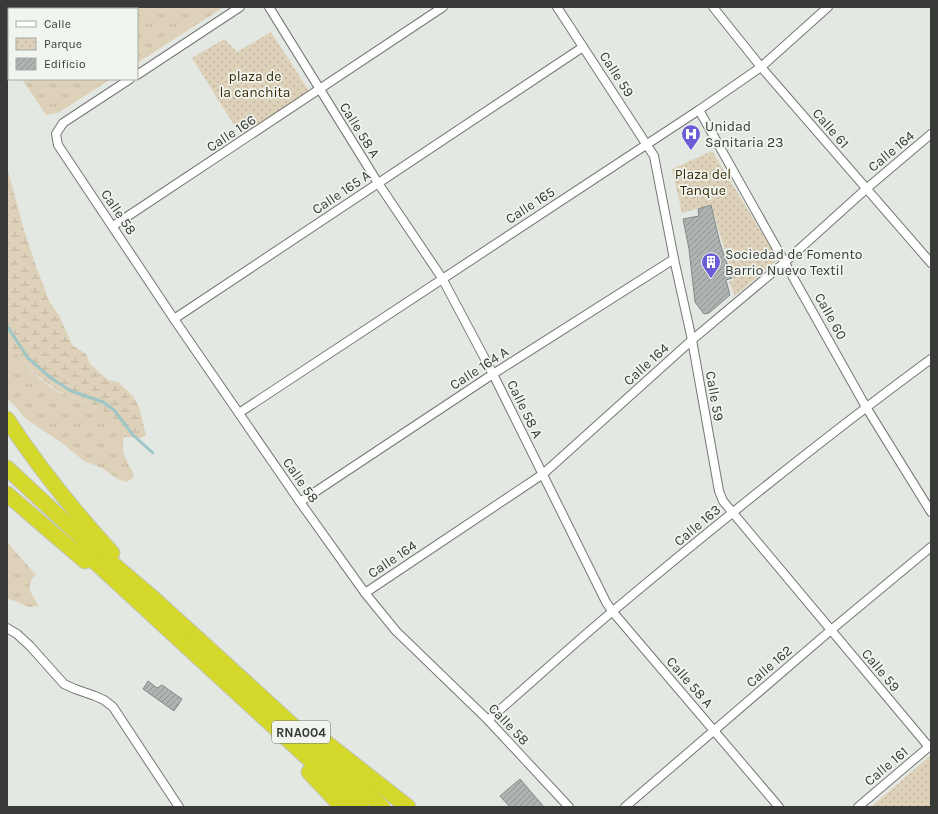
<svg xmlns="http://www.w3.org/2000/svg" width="938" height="814" font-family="Karla,sans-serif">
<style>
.grass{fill:url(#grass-tufts)}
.wetland{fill:url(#wetland-marsh)}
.park{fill:url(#park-dots)}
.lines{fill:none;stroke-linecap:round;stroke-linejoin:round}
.stream{stroke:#9ec6c6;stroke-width:3}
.building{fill:url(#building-hatch);stroke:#848a87}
.minor-casing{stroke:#747873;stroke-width:10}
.motorway-casing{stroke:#c3c4c3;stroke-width:17}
.minor{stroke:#fff;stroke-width:8}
.motorway{stroke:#d3d82a;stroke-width:15}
.labels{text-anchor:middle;stroke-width:3.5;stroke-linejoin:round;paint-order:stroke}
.shield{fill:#f1f5f0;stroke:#70726f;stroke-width:1}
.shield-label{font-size:13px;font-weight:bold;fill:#383a38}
.street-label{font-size:14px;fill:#383a38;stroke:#f1f5f0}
.park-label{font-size:14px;fill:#3d2b05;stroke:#f1f5f0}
.poi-label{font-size:14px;fill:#383a38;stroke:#f1f5f0;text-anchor:start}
</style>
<defs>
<pattern id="grass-tufts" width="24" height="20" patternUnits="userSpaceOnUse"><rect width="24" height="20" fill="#ded1b9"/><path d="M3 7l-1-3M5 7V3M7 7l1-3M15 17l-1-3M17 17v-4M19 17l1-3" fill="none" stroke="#bfb4a0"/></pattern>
<pattern id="wetland-marsh" width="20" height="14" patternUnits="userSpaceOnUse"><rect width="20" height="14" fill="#ded1b9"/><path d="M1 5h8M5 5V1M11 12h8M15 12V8" fill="none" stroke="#bfb4a0"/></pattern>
<pattern id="park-dots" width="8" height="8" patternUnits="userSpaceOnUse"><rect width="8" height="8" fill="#ded1b9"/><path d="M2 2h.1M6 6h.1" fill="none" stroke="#bfb4a0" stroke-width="1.8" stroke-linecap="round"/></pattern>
<pattern id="building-hatch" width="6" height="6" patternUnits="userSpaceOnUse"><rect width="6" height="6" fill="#aeb4b1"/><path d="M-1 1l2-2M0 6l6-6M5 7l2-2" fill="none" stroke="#8f9391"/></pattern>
</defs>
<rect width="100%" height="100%" fill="#e4e8e3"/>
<!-- grass -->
<g class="grass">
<path d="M7 7H224L137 63V9H9V60L7 57Z"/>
<path d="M22 79H111L58 113 46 115Z"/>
<path d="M7 339C21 363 43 386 69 397 73 399 79 399 83 401 95 404 115 415 121 425 126 433 122 441 123 449 124 458 130 467 134 474L132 479 126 482 118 479 102 468 84 461 62 443 27 420 14 405 7 399Z"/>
<path d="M7 542 36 575C24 585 32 595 39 606L29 607 7 598Z"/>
</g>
<!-- wetland -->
<path class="wetland" d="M7 167 24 230 37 269 50 303 60 317 72 345 86 354 90 364 108 380 118 382 133 396 139 407 146 435 141 438 124 437 122 426 109 415 96 406 84 401 69 397 51 386 33 372 16 354 7 339Z"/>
<!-- park -->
<g class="park">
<path d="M271 32 309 91 241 136 192 58 224 39 237 52Z"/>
<path d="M712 151 778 259 735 296 729 282 734 280 711 205 682 213 672 169Z"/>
<path d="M931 755V807H871Z"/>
</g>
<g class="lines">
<!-- stream -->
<path class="stream" d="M7 326 28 358 51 378 71 391 103 402 114 410 133 435 153 453"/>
</g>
<!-- building -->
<g class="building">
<path d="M711 205 720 243 732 278 726 280 730 295 709 313 704 314 695 302 689 249 683 219 699 216 698 209Z"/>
<path d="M148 681 157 688 162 685 182 699 174 711 143 689Z"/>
<path d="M520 779 544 807H510L500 796Z"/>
</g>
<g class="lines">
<defs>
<g id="minor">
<path d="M269 7 378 183 442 278 493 374 606 602 612 611 779 807"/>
<path d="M557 7 654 156 674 259 692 340 719 491 723 501 929 747"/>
<path d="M713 7 761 67 931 263"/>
<path d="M137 75 240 7"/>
<path d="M130 79 63 123 56 134 58 145 174 319 300 502 365 593 396 631 488 720 569 807"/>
<path d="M699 110 866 407 931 512"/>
<path d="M113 226 443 7"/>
<path d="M174 319 583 47"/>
<path d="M239 413 699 110 761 67 828 7"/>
<path d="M300 502 493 374 674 259"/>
<path d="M365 593 543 474 692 340 785 262 866 189 931 134"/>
<path d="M7 628 17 634 30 646 64 684 75 689 95 696 104 700 113 707 179 807"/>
<path d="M488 720C530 684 571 646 613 611 717 524 822 439 931 359"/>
<path d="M625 807 831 630 931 547"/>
<path d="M858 807 931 745"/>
</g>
<g id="motorway">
<path d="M7 419C38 467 74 511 112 553"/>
<path d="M7 468 80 536 153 598 219 658 382 807"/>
<path d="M7 494 85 561"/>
<path d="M81 549 361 807"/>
<path d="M319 737 408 807"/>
<path d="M309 772 342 807"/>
</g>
</defs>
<!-- minor casing -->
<use href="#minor" class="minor-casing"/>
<!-- motorway casing -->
<use href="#motorway" class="motorway-casing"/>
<!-- minor -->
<use href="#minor" class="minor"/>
<!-- motorway -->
<use href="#motorway" class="motorway"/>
</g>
<!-- icons -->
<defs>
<symbol id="hospital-pin" viewBox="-11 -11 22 30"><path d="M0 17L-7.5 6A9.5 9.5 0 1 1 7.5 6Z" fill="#6a5ed7" stroke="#f1f5f0"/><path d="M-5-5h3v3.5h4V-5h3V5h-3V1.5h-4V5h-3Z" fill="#fff"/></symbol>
<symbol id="building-pin" viewBox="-11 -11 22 30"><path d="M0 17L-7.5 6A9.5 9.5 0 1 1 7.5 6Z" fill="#6a5ed7" stroke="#f1f5f0"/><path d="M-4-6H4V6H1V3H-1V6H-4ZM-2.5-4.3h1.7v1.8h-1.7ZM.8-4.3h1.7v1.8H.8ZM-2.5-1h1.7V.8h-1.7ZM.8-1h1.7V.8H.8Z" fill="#fff"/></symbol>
</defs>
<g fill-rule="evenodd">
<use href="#hospital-pin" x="680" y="123" width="22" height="30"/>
<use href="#building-pin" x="700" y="251" width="22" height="30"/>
</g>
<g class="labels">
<!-- shield labels -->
<rect class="shield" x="272" y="721" width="58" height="22" rx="3"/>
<g class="shield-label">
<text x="301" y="737">RNA004</text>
</g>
<!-- street labels -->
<g class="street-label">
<text transform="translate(617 74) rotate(57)" y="5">Calle 59</text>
<text transform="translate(831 128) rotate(49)" y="5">Calle 61</text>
<text transform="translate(360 130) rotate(58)" y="5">Calle 58 A</text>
<text transform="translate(231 133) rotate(-33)" y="5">Calle 166</text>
<text transform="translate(891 151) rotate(-40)" y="5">Calle 164</text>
<text transform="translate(341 192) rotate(-34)" y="5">Calle 165 A</text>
<text transform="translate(530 205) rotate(-33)" y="5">Calle 165</text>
<text transform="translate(119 212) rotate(56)" y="5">Calle 58</text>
<text transform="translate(831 316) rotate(61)" y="5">Calle 60</text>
<text transform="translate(646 364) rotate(-42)" y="5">Calle 164</text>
<text transform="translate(479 368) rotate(-33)" y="5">Calle 164 A</text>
<text transform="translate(715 396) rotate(80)" y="5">Calle 59</text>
<text transform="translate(525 409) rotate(64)" y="5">Calle 58 A</text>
<text transform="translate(301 480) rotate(55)" y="5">Calle 58</text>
<text transform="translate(697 525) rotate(-40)" y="5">Calle 163</text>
<text transform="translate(392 559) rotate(-34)" y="5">Calle 164</text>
<text transform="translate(769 666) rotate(-41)" y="5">Calle 162</text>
<text transform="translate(881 670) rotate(50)" y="5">Calle 59</text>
<text transform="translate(690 682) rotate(49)" y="5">Calle 58 A</text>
<text transform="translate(509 724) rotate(46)" y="5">Calle 58</text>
<text transform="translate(886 766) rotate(-40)" y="5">Calle 161</text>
</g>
<!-- park labels -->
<g class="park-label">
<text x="255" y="81">plaza de<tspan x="255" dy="16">la canchita</tspan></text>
<text x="703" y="179">Plaza del<tspan x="703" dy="16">Tanque</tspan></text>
</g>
<!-- poi labels -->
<g class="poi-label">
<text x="705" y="131">Unidad<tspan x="705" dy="16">Sanitaria 23</tspan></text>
<text x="725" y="259">Sociedad de Fomento<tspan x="725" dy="16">Barrio Nuevo Textil</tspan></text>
</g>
</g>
<!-- border -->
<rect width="938" height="814" fill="none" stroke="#383a38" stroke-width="16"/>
<!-- legend -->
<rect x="8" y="8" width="130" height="72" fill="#f1f5f0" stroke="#a7aaa6"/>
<rect x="16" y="21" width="20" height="6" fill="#ffffff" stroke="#a7aaa6"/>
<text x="44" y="28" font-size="12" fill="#383a38">Calle</text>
<rect x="16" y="38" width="20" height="12" fill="url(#park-dots)" stroke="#a7aaa6"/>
<text x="44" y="48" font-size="12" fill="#383a38">Parque</text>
<rect x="16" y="58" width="20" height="12" fill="url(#building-hatch)" stroke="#a7aaa6"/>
<text x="44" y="68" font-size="12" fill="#383a38">Edificio</text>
</svg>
